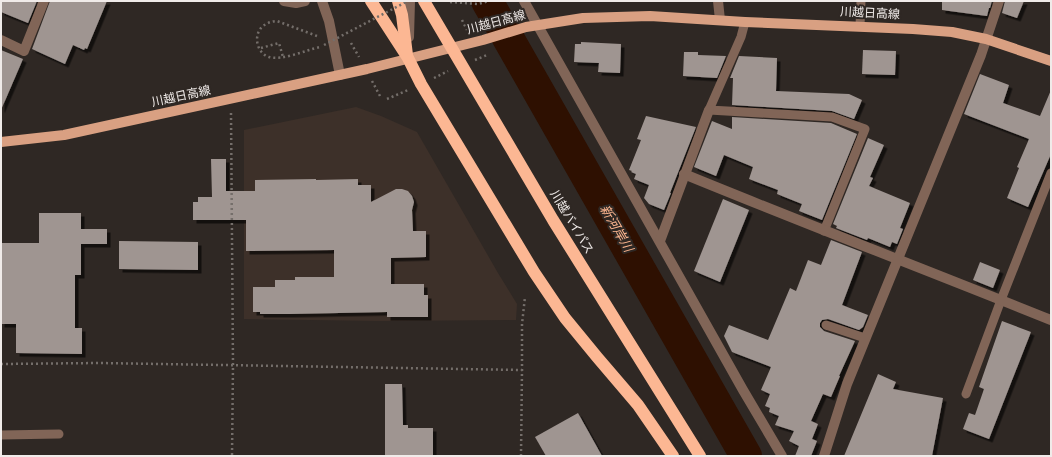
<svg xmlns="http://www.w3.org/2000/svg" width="1052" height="457" font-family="Karla,'Noto Sans JP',sans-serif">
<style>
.built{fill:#3d3029}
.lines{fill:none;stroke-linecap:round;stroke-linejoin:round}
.river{stroke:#2e1001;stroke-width:32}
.building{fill:#9f9591;filter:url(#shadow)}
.path{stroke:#746e6a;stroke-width:2.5;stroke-dasharray:2 3;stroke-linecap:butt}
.lane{stroke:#816557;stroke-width:9}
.street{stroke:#816557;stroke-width:10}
.primary{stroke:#d9a082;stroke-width:10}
.highway{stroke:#fcb793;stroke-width:12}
.path-bridge{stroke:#746e6a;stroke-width:2.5;stroke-dasharray:2 3;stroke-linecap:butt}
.labels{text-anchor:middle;stroke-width:4;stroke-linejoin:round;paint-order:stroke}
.street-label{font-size:12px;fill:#f0ebe9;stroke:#2f2824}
.water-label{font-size:13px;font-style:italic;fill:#feb68f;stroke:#2f2824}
</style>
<defs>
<filter id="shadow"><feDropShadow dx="3.5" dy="3.5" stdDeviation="0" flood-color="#0009"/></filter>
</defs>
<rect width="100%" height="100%" fill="#2f2824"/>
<!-- built -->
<path class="built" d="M356 107 381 116 417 132 498 273 517 304 516 320 384 321 244 319V130Z"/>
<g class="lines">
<!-- river -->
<path class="river" d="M487 1 746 456"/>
</g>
<!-- building -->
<g class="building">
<path d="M1 1H37L28 23 1 12Z"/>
<path d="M50 1H107L87 49 85 48 84 50 73 45 65 64 32 49Z"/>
<path d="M942 1H992L990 8H989L987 16 942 10Z"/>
<path d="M1005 1H1024L1017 18 1002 13Z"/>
<path d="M581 42 621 44 620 73 598 72 599 63 574 62 575 44H581Z"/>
<path d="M1 50 23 59 1 110Z"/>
<path d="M863 50 896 51 895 75 862 74Z"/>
<path d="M684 52H698V55L726 56 717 78 683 76Z"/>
<path d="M739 56 777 58 776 91 849 94 862 100 854 119 832 111 732 105 733 78H730Z"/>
<path d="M980 74 1009 85 1003 103 1040 116 1051 90V154L1028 207 1007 198 1019 168 1017 167 1029 139 964 114Z"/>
<path d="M646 116 696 127 670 193H671L664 210 649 204 644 198 649 185 634 179 636 174 631 172 632 171 629 170 641 140 637 139Z"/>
<path d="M732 117 831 123 857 134 822 220 799 211 802 204 777 194 778 190 749 179 753 167 724 155 716 176 694 167 712 121 732 129Z"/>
<path d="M868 138 884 145 870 177 873 178 869 186 910 203 900 228 903 229 897 244 892 242 890 247 868 238 867 240 836 228 837 226 833 224Z"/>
<path d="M211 159H226V191H255V180L316 179V180L358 179V185H371V202L396 189H402L408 191 412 196 414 202 412 210 413 231H426V257L391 258V284H424V295H428V317H387V312L290 314H260V312H253V287H275V280H295V277H334V250L246 251V220H193V202H198V197H212Z"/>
<path d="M723 199 749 210 720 282 694 271Z"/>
<path d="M39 213H81V229H107V244H81V275H75V328H82V354L16 353V324H1V243H39Z"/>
<path d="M831 240 862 252 842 305 868 315 863 327 859 330 828 319 822 320 820 323V327L824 331 855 341 839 376H840L831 397 823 394 811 421 818 424 812 439 817 441 811 456H795L799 446 789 441 794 431 775 425 779 416 769 412 770 408 765 406 770 394 761 390 771 367 732 352 724 336 729 325 768 340 790 288 796 291 808 260 821 265Z"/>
<path d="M119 241 198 242V270L119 269Z"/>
<path d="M980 262 1000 270 993 288 973 280Z"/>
<path d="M1002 321 1031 332 989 439 963 429 969 413 975 415 984 389 979 387Z"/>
<path d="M878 374 896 382 893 389 943 398 932 456H844Z"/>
<path d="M385 384H402L403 425H408V428H433V456H385Z"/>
<path d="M578 413 602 456H546L535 437Z"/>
</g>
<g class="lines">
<!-- path -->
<g class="path">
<path d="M450 2 478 4 489 1"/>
<path d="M462 20 467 30"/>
<path d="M317 36 277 21C272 21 267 23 263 26 253 34 256 53 269 57 282 61 306 50 320 47"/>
<path d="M351 43 359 57"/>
<path d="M261 48 279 43 283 57"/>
<path d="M475 60 487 55"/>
<path d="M434 78 448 71"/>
<path d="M372 81 380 96"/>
<path d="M387 99 408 90"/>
<path d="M231 113 233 365 232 456"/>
<path d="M1 364 100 363 522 370V324L525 297"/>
<path d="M521 456 522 370"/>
</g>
<!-- lane -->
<g class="lane">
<path d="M745 22 741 37 709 110 832 117 865 129 824 231"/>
<path d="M860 26 861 1"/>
<path d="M826 325 865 338"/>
<path d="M966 394 1001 300 1051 173"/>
<path d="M1 435 59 434"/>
</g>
<!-- street -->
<g class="street">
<path d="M284 1 296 3 305 1"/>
<path d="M322 1 329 21 340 75"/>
<path d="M524 1 743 390 782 456"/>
<path d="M718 1 720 20"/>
<path d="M409 37 410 1"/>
<path d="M1 40 24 51 44 1"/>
<path d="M684 174C806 224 929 271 1051 320"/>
<path d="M660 241 709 110"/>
<path d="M824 456 847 384 981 55 999 1"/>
</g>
<!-- primary -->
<path class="primary" d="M1 142 64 135 367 69 483 40 526 27 583 18 650 16 745 22 913 29 952 32 986 39 1051 61"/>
<!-- highway -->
<g class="highway">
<path d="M371 1 408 58 421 84 534 272 565 318 597 357 638 405 673 456"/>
<path d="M398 1 402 15 407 55"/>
<path d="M424 1 553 220 700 456"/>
</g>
<!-- path-bridge -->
<path class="path-bridge" d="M324 45 408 1"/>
</g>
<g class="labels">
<!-- street labels -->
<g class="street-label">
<text transform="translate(870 13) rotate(3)" y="4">川越日高線</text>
<text transform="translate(496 22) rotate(-15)" y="4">川越日高線</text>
<text transform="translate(181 96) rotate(-12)" y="4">川越日高線</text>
<text transform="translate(572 222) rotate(59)" y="4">川越バイパス</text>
</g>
<!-- water labels -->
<g class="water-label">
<text transform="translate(617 228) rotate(60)" y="5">新河岸川</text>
</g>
</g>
<!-- border -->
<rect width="1052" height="457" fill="none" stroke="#f0ebe9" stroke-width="4"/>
</svg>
